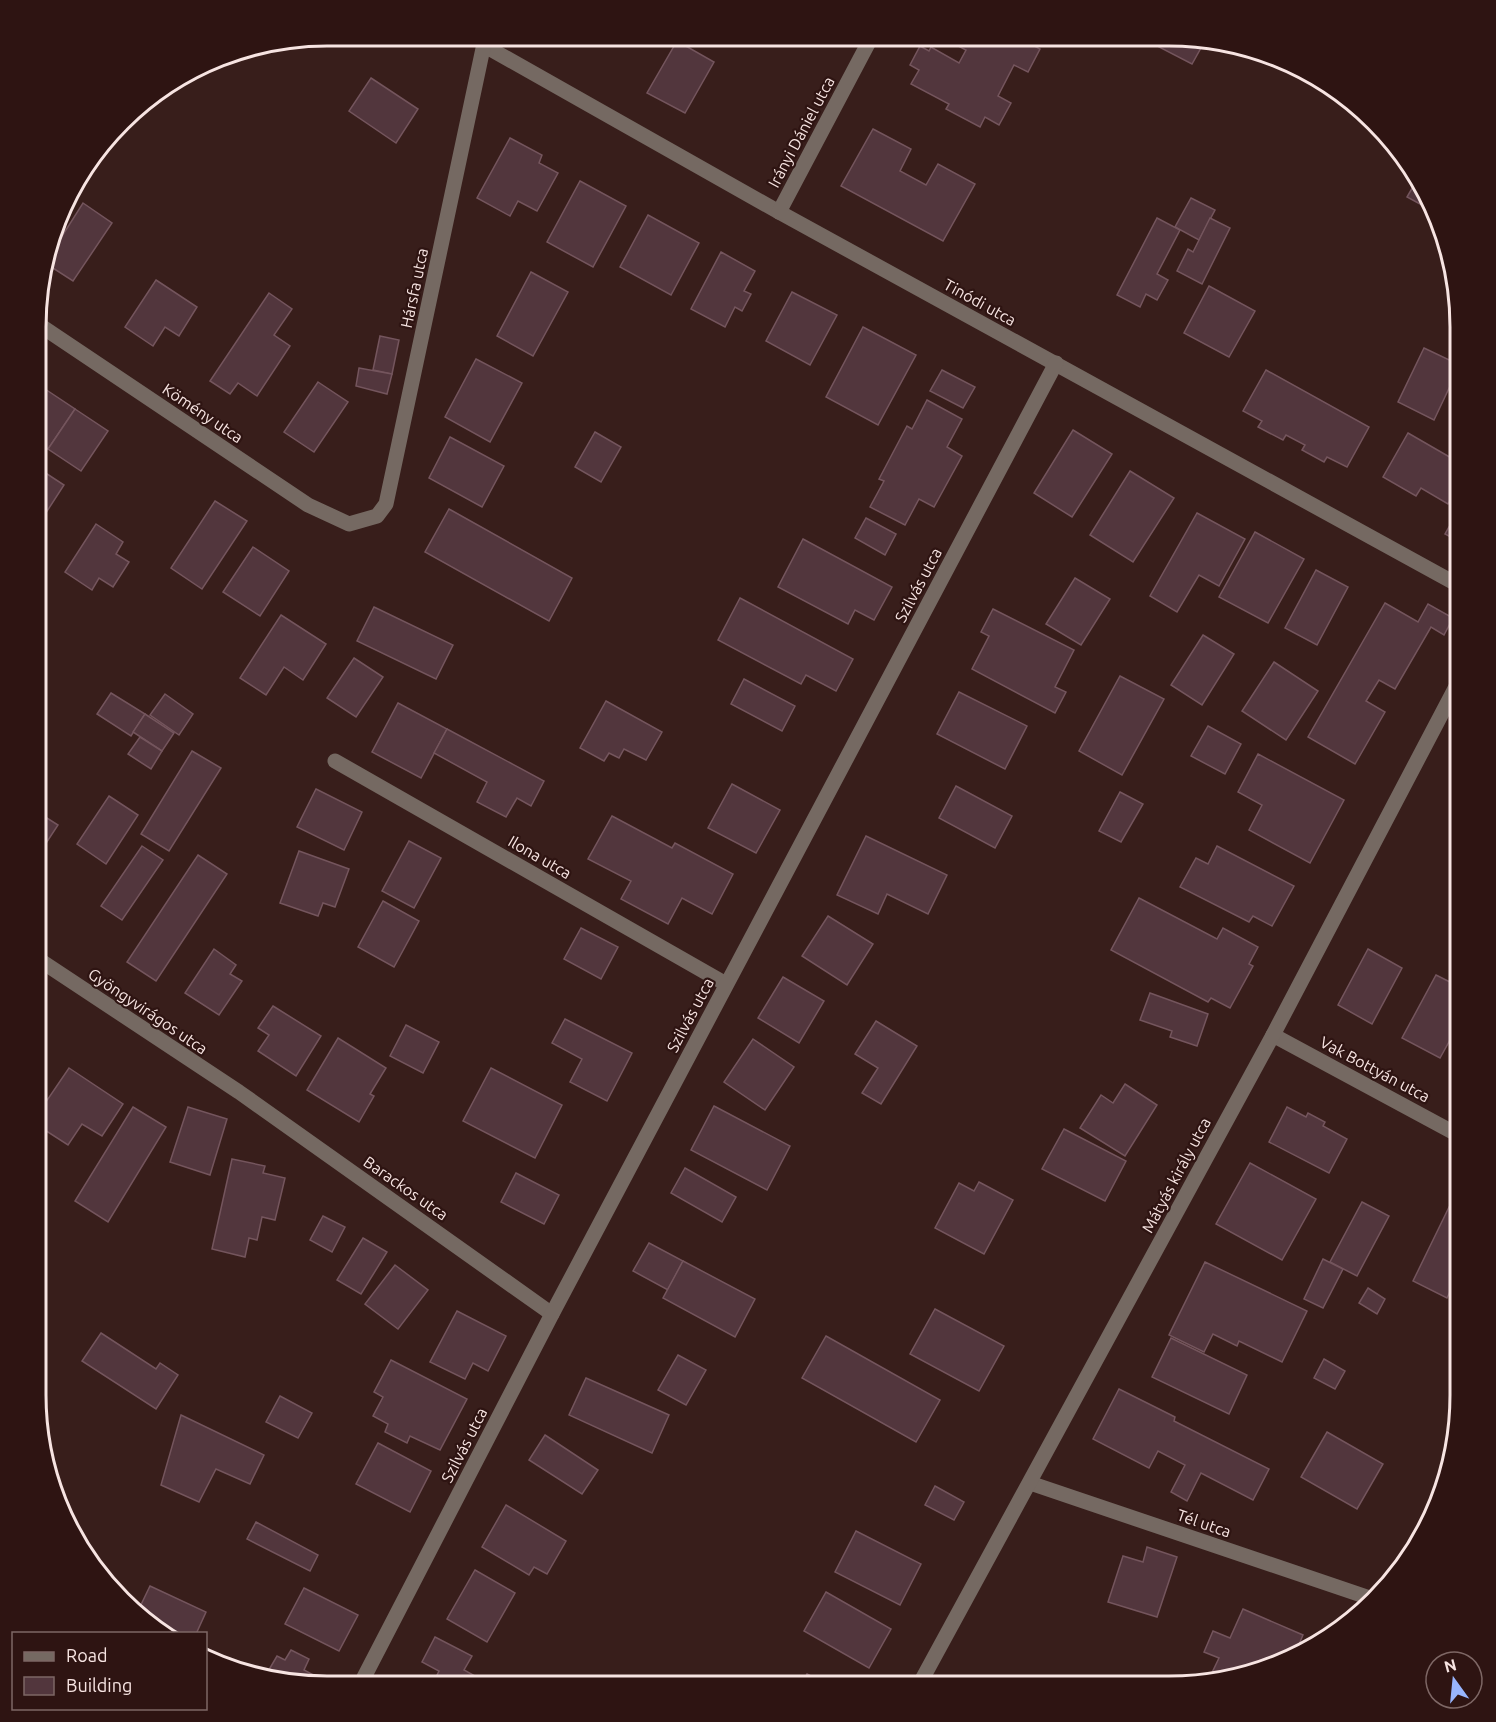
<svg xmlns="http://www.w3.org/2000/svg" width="1496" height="1722" font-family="Ubuntu,sans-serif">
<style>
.building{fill:#52363d;stroke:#74555d;stroke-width:1.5}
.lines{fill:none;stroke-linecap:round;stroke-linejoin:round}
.minor{stroke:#756962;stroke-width:15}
.labels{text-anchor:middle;stroke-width:4.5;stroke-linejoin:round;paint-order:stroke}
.street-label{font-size:16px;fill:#f7e4e2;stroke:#2e1412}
.rim{fill:none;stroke:#f7e4e2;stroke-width:3}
</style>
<rect width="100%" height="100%" fill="#381e1b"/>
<!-- building -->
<g class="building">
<path d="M807 37H825L821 45Z"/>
<path d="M943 38H1029L1027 42 1040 49 1028 72 1014 65 998 96 1011 103 999 125 985 117 980 127 946 109 949 104 911 84 919 70 910 65 920 46 929 51 931 47 959 63 966 50Z"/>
<path d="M1163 38 1206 39 1192 64 1159 47Z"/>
<path d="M677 41 714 62 685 113 647 93Z"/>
<path d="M371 78 418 109 396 143 349 111Z"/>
<path d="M873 129 911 149 900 171 926 185 938 164 975 184 943 241 841 186Z"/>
<path d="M510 138 542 155 539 163 558 173 537 211 518 201 510 216 477 198Z"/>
<path d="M1418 178 1421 181 1433 211 1407 197Z"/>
<path d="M580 181 626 206 593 267 547 242Z"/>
<path d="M1191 198 1215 210 1199 240 1175 227Z"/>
<path d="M83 203 112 223 73 281 45 263Z"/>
<path d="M648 215 699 243 671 295 620 267Z"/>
<path d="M1157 218 1180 230 1157 274 1168 280 1157 300 1146 294 1140 307 1117 295Z"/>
<path d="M1210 218 1230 228 1202 284 1177 271 1188 249 1193 252Z"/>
<path d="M721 252 755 271 744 291 751 294 742 311 735 307 725 327 691 309Z"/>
<path d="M531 272 568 292 533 356 497 336Z"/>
<path d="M156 280 197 307 179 336 165 327 153 346 125 327Z"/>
<path d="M1209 286 1255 311 1229 357 1184 333Z"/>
<path d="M792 292 837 315 810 365 766 341Z"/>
<path d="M269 293 292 309 274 335 290 346 257 396 238 383 230 394 210 381Z"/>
<path d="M863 327 916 355 878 425 826 397Z"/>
<path d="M380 336 399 340 392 374 373 370Z"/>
<path d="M1424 348 1460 365 1434 420 1398 402Z"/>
<path d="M476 359 522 383 490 442 445 417Z"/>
<path d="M359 368 392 374 387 394 356 386Z"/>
<path d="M942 370 975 387 963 408 930 391Z"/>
<path d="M1266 370 1369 427 1347 467 1327 457 1324 462 1302 450 1305 445 1286 435 1283 440 1258 427 1262 421 1243 411Z"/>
<path d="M318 382 348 402 314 452 284 432Z"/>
<path d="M42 387 75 409 48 449 41 445Z"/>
<path d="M927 400 962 419 947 447 962 456 934 507 919 499 905 525 870 507 884 481 879 479 907 426 912 429Z"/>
<path d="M75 409 108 431 81 471 48 449Z"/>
<path d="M1073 430 1112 454 1072 517 1034 493Z"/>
<path d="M595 432 621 447 601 482 575 467Z"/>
<path d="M1408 433 1460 463V484L1448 504 1421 488 1416 496 1383 477Z"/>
<path d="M450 437 504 466 482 507 429 478Z"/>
<path d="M41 470 64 485 40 522Z"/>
<path d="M1130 471 1174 498 1133 562 1090 535Z"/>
<path d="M215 501 247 521 202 589 171 568Z"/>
<path d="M449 509 572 578 549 621 425 552Z"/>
<path d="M1197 513 1245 539 1219 586 1199 575 1177 612 1150 596Z"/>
<path d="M1457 513 1460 514V542L1445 534Z"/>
<path d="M866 518 896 534 885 555 855 538Z"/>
<path d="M96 524 123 542 116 554 129 562 113 587 99 578 92 590 65 572Z"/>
<path d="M1255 532 1304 559 1268 623 1219 597Z"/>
<path d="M803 539 892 587 874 620 855 610 848 624 778 587Z"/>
<path d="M253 547 289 571 260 616 223 592Z"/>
<path d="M1316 570 1348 587 1317 645 1285 628Z"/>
<path d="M1075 578 1110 599 1081 645 1046 624Z"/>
<path d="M740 598 853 659 836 691 806 675 801 684 718 640Z"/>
<path d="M1385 603 1418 622 1428 604 1453 618 1444 635 1431 627 1395 689 1379 680 1366 701 1385 712 1355 764 1308 737Z"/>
<path d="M374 607 453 645 436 679 357 641Z"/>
<path d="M993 609 1074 650 1055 687 1066 692 1055 713 972 669 989 636 981 632Z"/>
<path d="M281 615 326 644 303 680 284 667 266 695 240 678Z"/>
<path d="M1203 635 1234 654 1202 705 1171 685Z"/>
<path d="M354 658 383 677 356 717 327 698Z"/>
<path d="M1274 662 1318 691 1286 740 1242 711Z"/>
<path d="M1120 676 1164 699 1122 775 1079 751Z"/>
<path d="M744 679 795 706 782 731 731 704Z"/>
<path d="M959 692 1027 726 1005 769 937 734Z"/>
<path d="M111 693 145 714 131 736 97 714Z"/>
<path d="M165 694 193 714 179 735 150 715Z"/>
<path d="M606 701 662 732 646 760 624 749 619 758 609 753 604 761 580 748Z"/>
<path d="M398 703 447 729 421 778 372 752Z"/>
<path d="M145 714 174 733 162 751 133 732Z"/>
<path d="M1208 726 1241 744 1225 774 1191 756Z"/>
<path d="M447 729 544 781 531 806 517 798 506 817 477 802 487 782 434 753Z"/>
<path d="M140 737 162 751 151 769 128 754Z"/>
<path d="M192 751 221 768 169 851 141 834Z"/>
<path d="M1258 754 1344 800 1310 863 1249 830 1262 805 1238 792Z"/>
<path d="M732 784 780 810 756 853 708 828Z"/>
<path d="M1460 785V809L1450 804Z"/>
<path d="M956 786 1012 816 995 848 939 818Z"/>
<path d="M316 789 362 812 344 850 297 827Z"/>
<path d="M1120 792 1143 804 1121 842 1099 831Z"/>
<path d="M109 796 138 815 106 864 77 844Z"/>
<path d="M39 813 58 825 39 854Z"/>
<path d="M612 816 672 848 675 843 733 874 712 914 682 898 668 924 621 899 631 881 588 859Z"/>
<path d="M1460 817V834L1452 831Z"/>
<path d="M866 836 947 875 928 914 887 894 878 914 837 895Z"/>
<path d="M409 841 441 858 414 908 382 891Z"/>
<path d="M142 846 163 860 122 920 101 906Z"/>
<path d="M1217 846 1294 886 1272 926 1253 916 1249 922 1180 887 1196 858 1208 864Z"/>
<path d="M299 851 349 869 335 907 323 903 318 916 280 903Z"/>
<path d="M198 855 227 874 156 981 127 962Z"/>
<path d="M1139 898 1217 939 1223 928 1258 947 1249 964 1253 966 1230 1008 1211 998 1208 1002 1111 950Z"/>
<path d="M383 901 419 921 394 967 358 947Z"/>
<path d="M828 916 873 944 847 985 802 956Z"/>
<path d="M581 928 618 947 601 979 564 959Z"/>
<path d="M214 949 236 965 230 974 242 981 219 1015 185 993Z"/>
<path d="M1368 949 1402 968 1372 1024 1338 1005Z"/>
<path d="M1436 975 1460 987V1022L1440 1058 1402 1038Z"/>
<path d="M783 977 824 1001 799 1043 758 1018Z"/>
<path d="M1150 993 1208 1014 1197 1046 1170 1037 1172 1031 1140 1020Z"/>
<path d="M273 1006 321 1036 296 1076 258 1051 269 1035 258 1028Z"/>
<path d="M565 1019 632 1053 607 1101 570 1082 582 1059 552 1043Z"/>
<path d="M876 1021 917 1046 881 1104 862 1093 878 1068 855 1054Z"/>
<path d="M406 1025 439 1042 423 1073 390 1056Z"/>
<path d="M338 1038 386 1068 370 1094 374 1096 359 1122 307 1090Z"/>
<path d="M753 1039 794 1067 765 1110 724 1082Z"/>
<path d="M69 1068 123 1104 102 1136 82 1124 68 1145 37 1125V1115Z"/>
<path d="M491 1068 562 1105 535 1158 463 1121Z"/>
<path d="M1125 1084 1157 1105 1125 1156 1080 1128 1101 1095 1113 1103Z"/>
<path d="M714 1106 790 1146 767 1190 691 1150Z"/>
<path d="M133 1107 166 1127 108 1222 75 1201Z"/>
<path d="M188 1107 227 1119 210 1175 170 1162Z"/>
<path d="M1287 1107 1306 1117 1308 1113 1325 1122 1323 1126 1347 1139 1329 1173 1269 1142Z"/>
<path d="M1064 1129 1126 1161 1105 1201 1042 1169Z"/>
<path d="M232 1159 265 1166 263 1173 285 1178 275 1220 262 1217 257 1240 249 1238 245 1257 212 1249Z"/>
<path d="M1250 1163 1316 1199 1282 1260 1216 1224Z"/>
<path d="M685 1168 736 1197 722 1222 671 1193Z"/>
<path d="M516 1173 559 1195 544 1224 501 1202Z"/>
<path d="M979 1182 1013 1200 984 1254 935 1228 959 1183 974 1191Z"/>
<path d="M1452 1201 1459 1205V1286L1454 1283 1447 1298 1413 1281Z"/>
<path d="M1362 1202 1389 1216 1357 1276 1330 1262Z"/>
<path d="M323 1216 345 1227 332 1252 310 1240Z"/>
<path d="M363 1238 387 1252 361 1294 337 1280Z"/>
<path d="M649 1243 683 1261 668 1290 633 1271Z"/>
<path d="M1323 1259 1343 1269 1323 1308 1304 1299Z"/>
<path d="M683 1261 755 1299 735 1337 663 1298Z"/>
<path d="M1205 1262 1307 1311 1282 1362 1239 1341 1237 1346 1213 1334 1204 1352 1169 1335Z"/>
<path d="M395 1265 428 1290 398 1329 365 1304Z"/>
<path d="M1368 1288 1385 1299 1377 1314 1359 1303Z"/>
<path d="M935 1309 1004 1346 979 1391 910 1354Z"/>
<path d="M457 1311 506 1336 488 1371 473 1363 465 1379 430 1362Z"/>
<path d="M101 1333 156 1369 160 1363 178 1375 156 1409 82 1361Z"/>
<path d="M826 1336 940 1400 916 1442 802 1378Z"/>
<path d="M1171 1338 1247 1375 1229 1414 1152 1377Z"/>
<path d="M678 1355 706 1370 686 1405 658 1390Z"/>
<path d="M1324 1359 1345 1371 1335 1389 1314 1378Z"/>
<path d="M391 1360 467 1399 440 1450 410 1436 407 1443 385 1432 388 1424 373 1416 383 1397 374 1392Z"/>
<path d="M586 1378 669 1415 652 1453 569 1415Z"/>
<path d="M1119 1389 1175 1417 1174 1421 1269 1469 1253 1500 1201 1473 1187 1501 1171 1492 1185 1465 1158 1451 1149 1468 1093 1439Z"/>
<path d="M280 1396 312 1413 298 1438 266 1422Z"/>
<path d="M181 1415 264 1455 250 1484 216 1469 199 1502 161 1485Z"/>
<path d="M1327 1432 1383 1464 1357 1509 1301 1477Z"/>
<path d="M545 1435 598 1470 582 1494 529 1460Z"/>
<path d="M378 1443 431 1471 410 1512 356 1484Z"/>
<path d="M935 1486 964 1502 954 1520 925 1505Z"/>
<path d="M506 1505 566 1541 547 1574 534 1567 529 1575 482 1547Z"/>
<path d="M256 1522 318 1555 310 1571 247 1539Z"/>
<path d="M856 1531 921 1564 900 1605 835 1572Z"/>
<path d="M1147 1547 1177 1557 1157 1617 1108 1602 1123 1556 1143 1562Z"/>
<path d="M475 1570 515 1593 487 1642 447 1619Z"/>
<path d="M150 1586 206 1612 196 1634H164L137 1613Z"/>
<path d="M304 1588 358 1615 339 1651 285 1624Z"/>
<path d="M826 1592 891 1629 869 1668 804 1631Z"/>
<path d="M1243 1609 1303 1635 1294 1656 1262 1671 1208 1681 1219 1658 1204 1652 1213 1631 1230 1638Z"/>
<path d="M435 1637 472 1656 464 1670 484 1681 482 1685H432L439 1671 422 1662Z"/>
<path d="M291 1650 309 1659 304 1670 319 1678 315 1685 267 1673 277 1656 285 1660Z"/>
<path d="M807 1674 828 1685H801Z"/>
</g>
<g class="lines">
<!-- minor -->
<g class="minor">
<path d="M485 46 779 212 1460 586"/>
<path d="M779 212 871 38"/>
<path d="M41 326 308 505 349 524 377 516 386 504 485 39"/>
<path d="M335 761 726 984"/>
<path d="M38 959 239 1092 552 1314"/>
<path d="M1273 1035 1460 1136"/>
<path d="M1030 1483 1367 1597"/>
<path d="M360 1685 552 1314 1056 363"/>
<path d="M919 1685 1273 1035 1460 679"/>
</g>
</g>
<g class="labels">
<!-- street labels -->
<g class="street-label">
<text transform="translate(801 132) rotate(-62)" y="6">Irányi Dániel utca</text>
<text transform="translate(414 288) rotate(-78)" y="6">Hársfa utca</text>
<text transform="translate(980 302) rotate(29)" y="6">Tinódi utca</text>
<text transform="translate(203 413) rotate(34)" y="6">Kömény utca</text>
<text transform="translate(918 585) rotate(-62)" y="6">Szilvás utca</text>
<text transform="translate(540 857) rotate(30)" y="6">Ilona utca</text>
<text transform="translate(148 1011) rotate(34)" y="6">Gyöngyvirágos utca</text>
<text transform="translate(690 1015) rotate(-62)" y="6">Szilvás utca</text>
<text transform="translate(1375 1069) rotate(28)" y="6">Vak Bottyán utca</text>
<text transform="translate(1176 1175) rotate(-62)" y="6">Mátyás király utca</text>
<text transform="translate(406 1188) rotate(35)" y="6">Barackos utca</text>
<text transform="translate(464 1445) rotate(-63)" y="6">Szilvás utca</text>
<text transform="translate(1204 1523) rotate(19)" y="6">Tél utca</text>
</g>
</g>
<!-- crop -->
<path d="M0 0H1496V1722H0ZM327 46H1169A281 281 0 0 1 1450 327V1395A281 281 0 0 1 1169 1676H327A281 281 0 0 1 46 1395V327A281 281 0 0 1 327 46Z" fill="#2e1412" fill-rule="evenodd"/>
<path class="rim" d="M327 46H1169A281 281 0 0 1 1450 327V1395A281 281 0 0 1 1169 1676H327A281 281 0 0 1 46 1395V327A281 281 0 0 1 327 46Z"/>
<!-- legend -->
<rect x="12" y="1632" width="195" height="78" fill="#2e1412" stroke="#7e6765" stroke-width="1.5"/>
<rect x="24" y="1652" width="30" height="9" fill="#756962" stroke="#7e6765" stroke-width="1.5"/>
<text x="66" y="1662" font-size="18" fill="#f7e4e2">Road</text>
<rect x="24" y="1677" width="30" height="18" fill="#52363d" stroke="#7e6765" stroke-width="1.5"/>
<text x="66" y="1692" font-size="18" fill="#f7e4e2">Building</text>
<!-- north arrow -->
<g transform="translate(1454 1680) rotate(345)"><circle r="28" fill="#2e1412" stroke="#7e6765" stroke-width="1.5"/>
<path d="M0-4.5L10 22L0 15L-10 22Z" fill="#98b5fd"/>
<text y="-9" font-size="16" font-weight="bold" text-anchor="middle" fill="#f7e4e2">N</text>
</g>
</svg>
